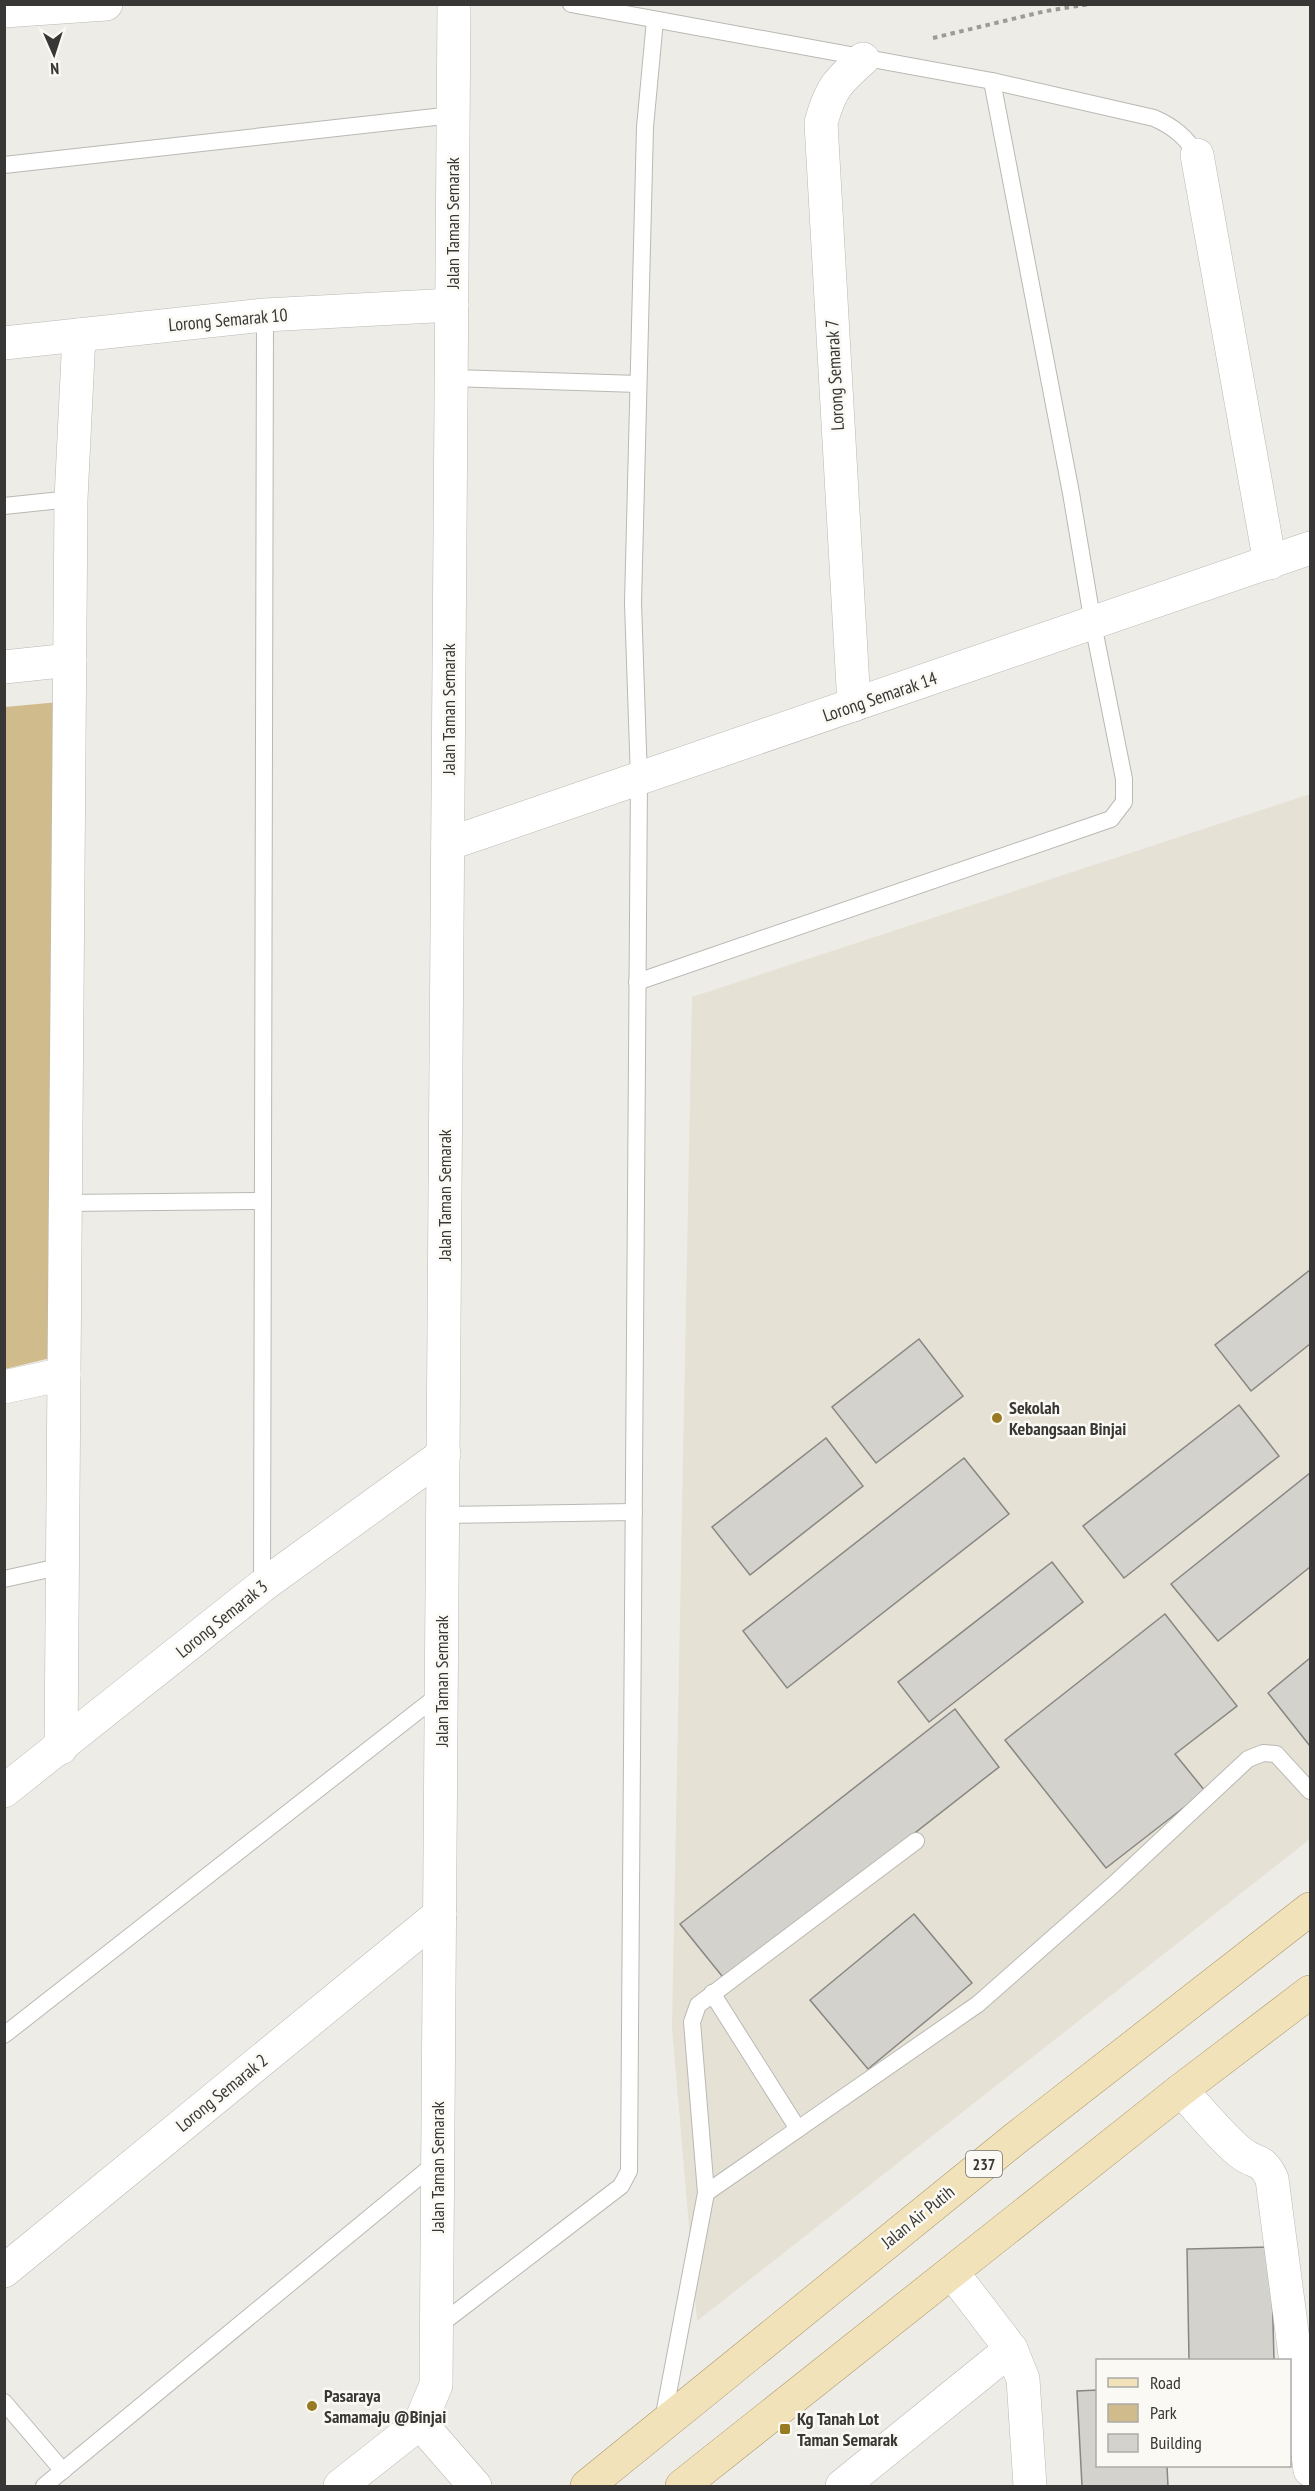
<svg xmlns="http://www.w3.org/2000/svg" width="1315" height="2491" font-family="'PT Sans Narrow',sans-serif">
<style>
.built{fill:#e6e1d5}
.green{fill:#cfbb8b}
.building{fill:#d4d2cd;stroke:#898783;stroke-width:1.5}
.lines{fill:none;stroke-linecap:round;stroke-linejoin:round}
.lane-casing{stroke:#bab8b3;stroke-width:18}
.street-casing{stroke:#bab8b3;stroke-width:34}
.primary-casing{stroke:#ab996c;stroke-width:34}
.path{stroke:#9d9b98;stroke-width:4;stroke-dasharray:4.5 4.5;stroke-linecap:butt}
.lane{stroke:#fff;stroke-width:16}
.street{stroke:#fff;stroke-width:33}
.primary{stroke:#f2e2b9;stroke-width:33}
.poi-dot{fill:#987a22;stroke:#fbf9f4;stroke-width:2}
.labels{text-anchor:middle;stroke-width:5;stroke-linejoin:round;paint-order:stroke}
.shield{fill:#fbf9f4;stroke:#72716e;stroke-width:1.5}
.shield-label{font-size:16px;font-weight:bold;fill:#383735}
.street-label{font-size:18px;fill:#383735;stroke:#fbf9f4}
.poi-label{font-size:18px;font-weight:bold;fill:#383735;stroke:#fbf9f4;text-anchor:start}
</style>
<rect width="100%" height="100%" fill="#eeece7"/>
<!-- built -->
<path class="built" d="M1310 794V1839L697 2321 672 2027 692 997Z"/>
<!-- green -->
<path class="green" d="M59 702V1356L5 1369V707Z"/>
<!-- building -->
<g class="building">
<path d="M1310 1270V1344L1251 1391 1215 1345Z"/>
<path d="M919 1339 963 1396 876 1463 832 1407Z"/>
<path d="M1239 1405 1279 1456 1124 1578 1083 1526Z"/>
<path d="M826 1438 863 1486 750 1575 712 1527Z"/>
<path d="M964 1458 1009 1514 787 1688 743 1631Z"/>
<path d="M1310 1473V1567L1218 1641 1171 1584Z"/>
<path d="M1052 1562 1083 1602 929 1722 898 1682Z"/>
<path d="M1165 1614 1237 1706 1175 1754 1205 1791 1106 1868 1005 1740Z"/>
<path d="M1310 1658V1746L1268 1693Z"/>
<path d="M955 1709 999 1767 726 1981 680 1924Z"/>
<path d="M914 1914 972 1983 868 2069 810 2000Z"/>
<path d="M1271 2247 1274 2360H1189L1187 2249Z"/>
<path d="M1098 2390V2466H1167L1168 2486H1082L1077 2391Z"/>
</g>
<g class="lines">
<defs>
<g id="lane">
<path d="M571 4 992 81 1154 118C1174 127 1186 137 1197 155"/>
<path d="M4 165 453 115"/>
<path d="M452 378 638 384"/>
<path d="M4 506 71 499"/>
<path d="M637 982 1111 819 1124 802V779L1093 624 1071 493 992 81"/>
<path d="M65 1203 263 1201"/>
<path d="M443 1515 634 1512"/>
<path d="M4 1579 63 1566"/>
<path d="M262 1586 265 315"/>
<path d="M712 1993 798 2129"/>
<path d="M4 2035 441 1693"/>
<path d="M706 2193 978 2004 1113 1885 1248 1759 1263 1753 1276 1754 1310 1791"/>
<path d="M437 2327 621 2186 629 2171 639 779 633 603 645 127 655 20"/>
<path d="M4 2402 63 2471"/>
<path d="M663 2420 706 2193 692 2022 698 2005 916 1841"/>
<path d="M44 2486 437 2162"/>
</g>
<g id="street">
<path d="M4 11 106 4"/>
<path d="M1197 155 1270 563"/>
<path d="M4 343 265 315 452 305"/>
<path d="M4 667 70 660"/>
<path d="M854 705 821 123C830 89 837 82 863 59"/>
<path d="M448 844 1310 548"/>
<path d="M4 1387 64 1374"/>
<path d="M61 1748 71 499 79 335"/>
<path d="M4 1791 262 1586 444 1454"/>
<path d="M1181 2090C1198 2108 1222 2138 1241 2153 1256 2165 1261 2156 1272 2179L1310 2470"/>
<path d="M4 2271 440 1914"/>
<path d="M952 2272 1011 2349 1023 2379 1030 2486"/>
<path d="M420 2423 475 2486"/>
<path d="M340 2486 420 2423 436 2385 454 4"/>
<path d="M842 2486 1011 2349"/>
</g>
<g id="primary">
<path d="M587 2486 1016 2138 1310 1909"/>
<path d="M682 2486 1181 2090 1310 1992"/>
</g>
</defs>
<!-- lane casing -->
<use href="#lane" class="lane-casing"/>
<!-- street casing -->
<use href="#street" class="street-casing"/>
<!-- primary casing -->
<use href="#primary" class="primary-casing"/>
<!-- path -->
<path class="path" d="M933 38 1046 11 1090 4"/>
<!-- lane -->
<use href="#lane" class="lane"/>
<!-- street -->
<use href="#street" class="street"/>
<!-- primary -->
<use href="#primary" class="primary"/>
</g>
<!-- markers -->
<g class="poi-dot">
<circle cx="997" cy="1418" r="6"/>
<circle cx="312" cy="2406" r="6"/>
<rect x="779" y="2423" width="12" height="12" rx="3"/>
</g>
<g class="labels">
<!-- shield labels -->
<rect class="shield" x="966" y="2151" width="36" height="26" rx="4.5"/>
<g class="shield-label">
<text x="984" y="2170">237</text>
</g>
<!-- street labels -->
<g class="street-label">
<text transform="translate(453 223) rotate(-90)" y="6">Jalan Taman Semarak</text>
<text transform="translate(228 320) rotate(-5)" y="6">Lorong Semarak 10</text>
<text transform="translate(835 375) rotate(-93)" y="6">Lorong Semarak 7</text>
<text transform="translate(880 697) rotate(-19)" y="6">Lorong Semarak 14</text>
<text transform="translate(449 709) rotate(-90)" y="6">Jalan Taman Semarak</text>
<text transform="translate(445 1195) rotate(-90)" y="6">Jalan Taman Semarak</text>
<text transform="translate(222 1619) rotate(-39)" y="6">Lorong Semarak 3</text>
<text transform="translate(442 1681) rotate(-90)" y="6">Jalan Taman Semarak</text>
<text transform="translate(222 2093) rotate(-39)" y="6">Lorong Semarak 2</text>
<text transform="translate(438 2167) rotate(-90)" y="6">Jalan Taman Semarak</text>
<text transform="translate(918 2217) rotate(-39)" y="6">Jalan Air Putih</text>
</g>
<!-- poi labels -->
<g class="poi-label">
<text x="1009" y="1414">Sekolah<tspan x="1009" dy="21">Kebangsaan Binjai</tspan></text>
<text x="324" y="2402">Pasaraya<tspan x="324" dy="21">Samamaju @Binjai</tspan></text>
<text x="797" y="2425">Kg Tanah Lot<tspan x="797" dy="21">Taman Semarak</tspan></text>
</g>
</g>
<!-- border -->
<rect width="1315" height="2491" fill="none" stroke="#383735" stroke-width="12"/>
<!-- legend -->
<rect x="1096" y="2359" width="195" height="108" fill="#fbf9f4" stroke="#adaba8" stroke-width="1.5"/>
<rect x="1108" y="2378" width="30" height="9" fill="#f2e2b9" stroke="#adaba8" stroke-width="1.5"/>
<text x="1150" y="2389" font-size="18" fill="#383735">Road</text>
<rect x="1108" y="2404" width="30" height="18" fill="#cfbb8b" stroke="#adaba8" stroke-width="1.5"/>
<text x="1150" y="2419" font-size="18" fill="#383735">Park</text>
<rect x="1108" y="2434" width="30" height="18" fill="#d4d2cd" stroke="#adaba8" stroke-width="1.5"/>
<text x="1150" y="2449" font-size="18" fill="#383735">Building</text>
<!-- north arrow -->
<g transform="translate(54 54) rotate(177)" stroke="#fbf9f4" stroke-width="4.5" paint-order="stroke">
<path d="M0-4.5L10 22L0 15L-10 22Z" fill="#383735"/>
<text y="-9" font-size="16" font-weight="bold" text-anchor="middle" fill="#383735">N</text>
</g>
</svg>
